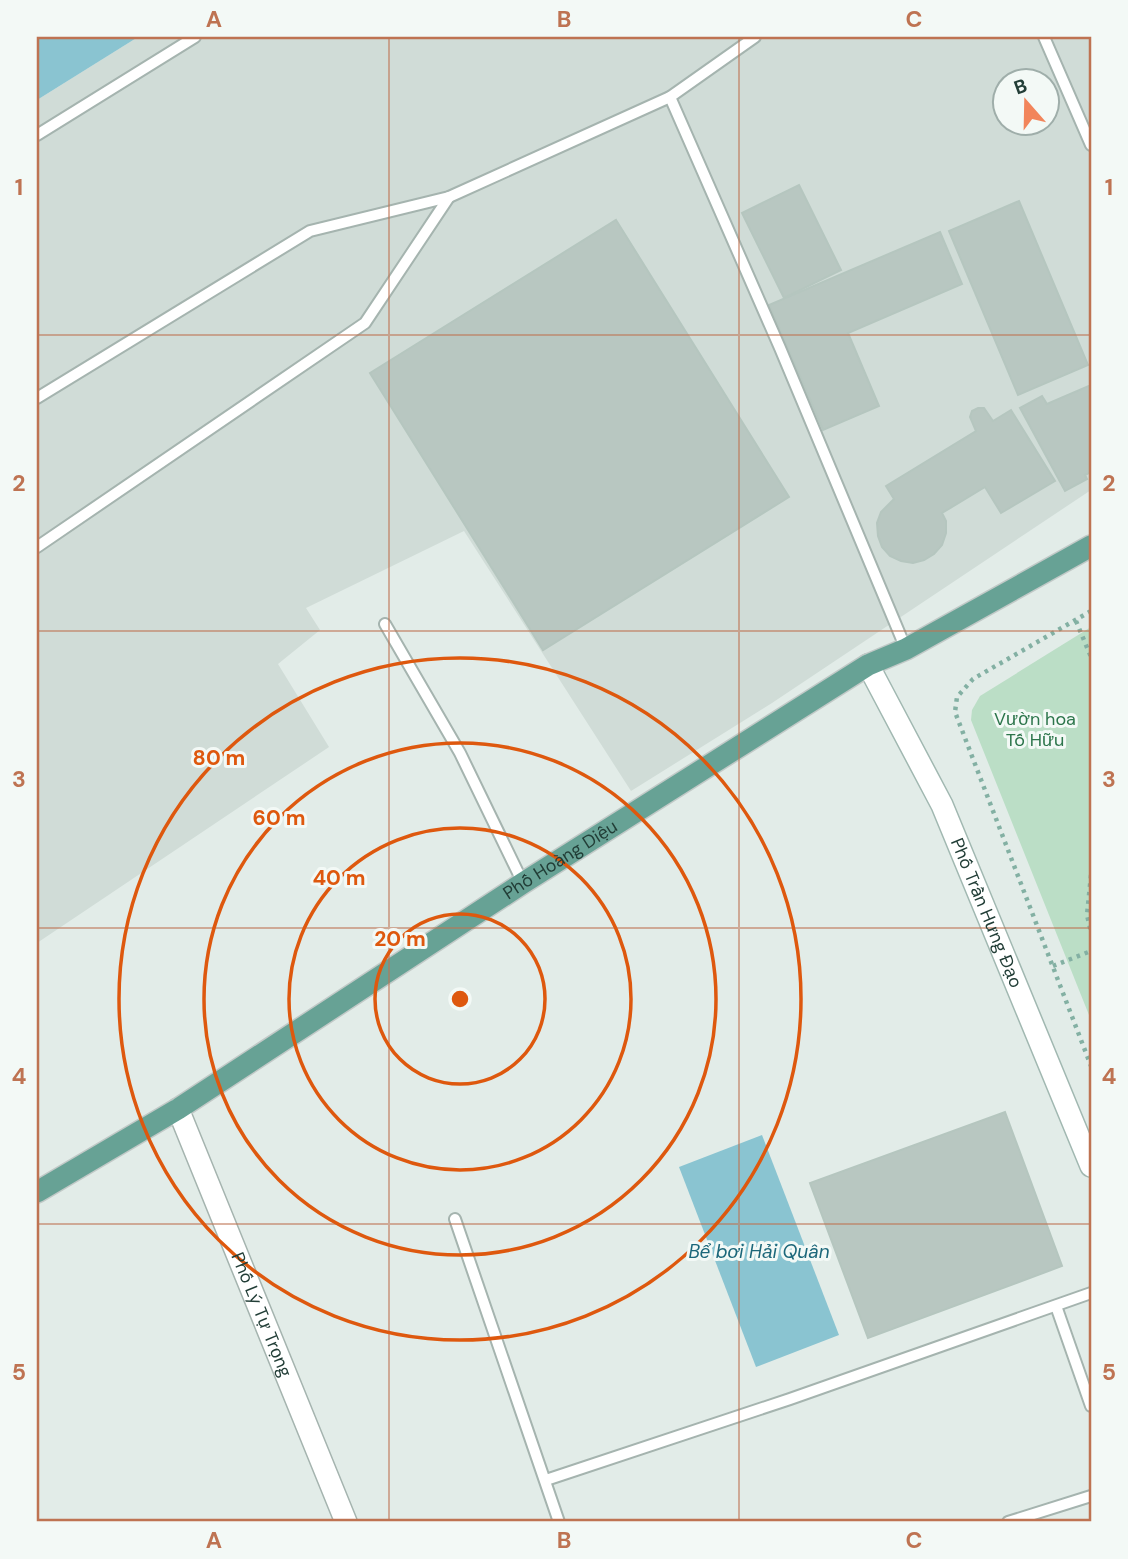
<svg xmlns="http://www.w3.org/2000/svg" width="1128" height="1559" font-family="'DM Sans',sans-serif">
<style>
.built{fill:#d0dcd7;fill-rule:evenodd}
.green{fill:#bbdec6}
.water{fill:#8ac4d1}
.building{fill:#b8c7c1;stroke:#b5c6bf;stroke-width:2}
.lines{fill:none;stroke-linecap:round;stroke-linejoin:round}
.lane-casing{stroke:#a5b4af;stroke-width:14}
.street-casing{stroke:#a5b4af;stroke-width:24}
.secondary-casing{stroke:#a1b8b1;stroke-width:24}
.primary-casing{stroke:#c1c9c7;stroke-width:24}
.path{stroke:#83b0a3;stroke-width:4.5;stroke-dasharray:3.5 5;stroke-linecap:butt}
.lane{stroke:#fff;stroke-width:10}
.street{stroke:#fff;stroke-width:21}
.secondary{stroke:#fff;stroke-width:21}
.primary{stroke:#67a295;stroke-width:21}
.grid{fill:none;stroke:#be7352;stroke-width:2;stroke-opacity:0.55}
.ring{fill:none;stroke:#de580e;stroke-width:3.5}
.labels{text-anchor:middle;stroke-width:6;stroke-linejoin:round;paint-order:stroke}
.park-label{font-size:18px;fill:#2c754b;stroke:#f3f9f6}
.street-label{font-size:18px;fill:#223e37;stroke:#f3f9f6}
.water-label{font-size:19px;font-style:italic;fill:#1c677a;stroke:#f3f9f6}
.centre{fill:#de580e;stroke:#f3f9f6;stroke-width:3.5}
.ring-label{font-size:21px;text-anchor:middle;font-weight:bold;fill:#de580e;stroke:#f3f9f6;stroke-width:6;stroke-linejoin:round;paint-order:stroke}
.neatline{fill:none;stroke:#be7352;stroke-width:2.5}
.grid-label{font-size:23px;text-anchor:middle;font-weight:bold;fill:#be7352}
</style>
<rect width="100%" height="100%" fill="#e2ece8"/>
<!-- built -->
<path class="built" d="M138 37H1091V490L772 703 631 791 464 531 306 608 320 630 278 664 329 747 37 943V100ZM1006 80H1048V122H1006Z"/>
<!-- green -->
<path class="green" d="M1091 627V1020L971 720 972 710 980 696Z"/>
<!-- water -->
<g class="water">
<path d="M37 37H138L37 100Z"/>
<path d="M762 1135 839 1335 756 1367 679 1167Z"/>
</g>
<!-- building -->
<g class="building">
<path d="M799 185 841 270 784 298 742 213Z"/>
<path d="M1019 201 1088 365 1018 395 949 231Z"/>
<path d="M616 220 789 497 543 650 370 373Z"/>
<path d="M940 232 962 284 848 333 879 406 823 430 769 305Z"/>
<path d="M1091 385V472L1085 475 1087 479 1065 491 1020 408 1042 396 1047 404Z"/>
<path d="M978 408H984L993 421 1011 410 1055 481 1001 513 985 487 942 513 946 521V533L942 545 934 554 924 560 913 563 901 561 890 556 882 547 878 536 877 523 881 512 894 499 886 486 976 431 970 417 972 411Z"/>
<path d="M1005 1112 1062 1266 868 1338 810 1183Z"/>
</g>
<g class="lines">
<defs>
<g id="lane">
<path d="M1044 37 1091 145"/>
<path d="M670 97 780 348 906 649"/>
<path d="M37 135 195 37"/>
<path d="M37 398 310 231 449 197 670 97 755 37"/>
<path d="M37 547 365 323 449 197"/>
<path d="M385 624 460 753 523 883"/>
<path d="M455 1219 559 1522"/>
<path d="M1056 1306 1091 1406"/>
<path d="M546 1480 790 1399 1091 1293"/>
<path d="M1008 1522 1091 1496"/>
</g>
<g id="street">
<path id="s1" d="M178 1109 346 1522"/>
</g>
<g id="secondary">
<path id="s2" d="M868 665 942 805 1091 1166"/>
</g>
<g id="primary">
<path id="s3" d="M37 1192 178 1109 523 883 868 665 906 649 1091 546"/>
</g>
</defs>
<!-- lane casing -->
<use href="#lane" class="lane-casing"/>
<!-- street casing -->
<use href="#street" class="street-casing"/>
<!-- secondary casing -->
<use href="#secondary" class="secondary-casing"/>
<!-- primary casing -->
<use href="#primary" class="primary-casing"/>
<!-- path -->
<g class="path">
<path d="M1091 611 973 679 957 697 955 712 1091 1066"/>
<path d="M1076 621 1091 657"/>
<path d="M1091 875 1087 915 1091 932"/>
<path d="M1053 966 1091 951"/>
</g>
<!-- lane -->
<use href="#lane" class="lane"/>
<!-- street -->
<use href="#street" class="street"/>
<!-- secondary -->
<use href="#secondary" class="secondary"/>
<!-- primary -->
<use href="#primary" class="primary"/>
</g>
<!-- grid -->
<path class="grid" d="M389 37V1522M739 37V1522M37 335H1091M37 631H1091M37 928H1091M37 1224H1091"/>
<!-- distance rings -->
<g class="ring">
<circle cx="460" cy="999" r="85"/>
<circle cx="460" cy="999" r="171"/>
<circle cx="460" cy="999" r="256"/>
<circle cx="460" cy="999" r="341"/>
</g>
<g class="labels">
<!-- park labels -->
<g class="park-label">
<text x="1035" y="725">Vườn hoa<tspan x="1035" dy="21">Tố Hữu</tspan></text>
</g>
<!-- street labels -->
<g class="street-label">
<text dy="6" stroke="none"><textPath href="#s3" startOffset="620">Phố Hoàng Diệu</textPath></text>
<text dy="6" stroke="none"><textPath href="#s2" startOffset="275">Phố Trần Hưng Đạo</textPath></text>
<text dy="6" stroke="none"><textPath href="#s1" startOffset="222">Phố Lý Tự Trọng</textPath></text>
</g>
<!-- water labels -->
<g class="water-label">
<text x="759" y="1258">Bể bơi Hải Quân</text>
</g>
</g>
<circle cx="460" cy="999" r="10" class="centre"/>
<g class="ring-label">
<text x="219" y="765">80 m</text>
<text x="279" y="825">60 m</text>
<text x="339" y="885">40 m</text>
<text x="400" y="946">20 m</text>
</g>
<!-- border -->
<rect width="1128" height="1559" fill="none" stroke="#f3f9f6" stroke-width="77"/>
<!-- north arrow -->
<g transform="translate(1026 102) rotate(340)"><circle r="33" fill="#f3f9f6" stroke="#9faeaa" stroke-width="2"/>
<path d="M0-5L12 26L0 18L-12 26Z" fill="#f2855b"/>
<text y="-10" font-size="19" font-weight="bold" text-anchor="middle" fill="#223e37">B</text>
</g>
<rect x="38" y="38" width="1052" height="1482" class="neatline"/>
<g class="grid-label">
<text x="214" y="27">A</text>
<text x="564" y="27">B</text>
<text x="914" y="27">C</text>
<text x="19" y="195">1</text>
<text x="1109" y="195">1</text>
<text x="19" y="491">2</text>
<text x="1109" y="491">2</text>
<text x="19" y="787">3</text>
<text x="1109" y="787">3</text>
<text x="19" y="1084">4</text>
<text x="1109" y="1084">4</text>
<text x="19" y="1380">5</text>
<text x="1109" y="1380">5</text>
<text x="214" y="1548">A</text>
<text x="564" y="1548">B</text>
<text x="914" y="1548">C</text>
</g>
</svg>
